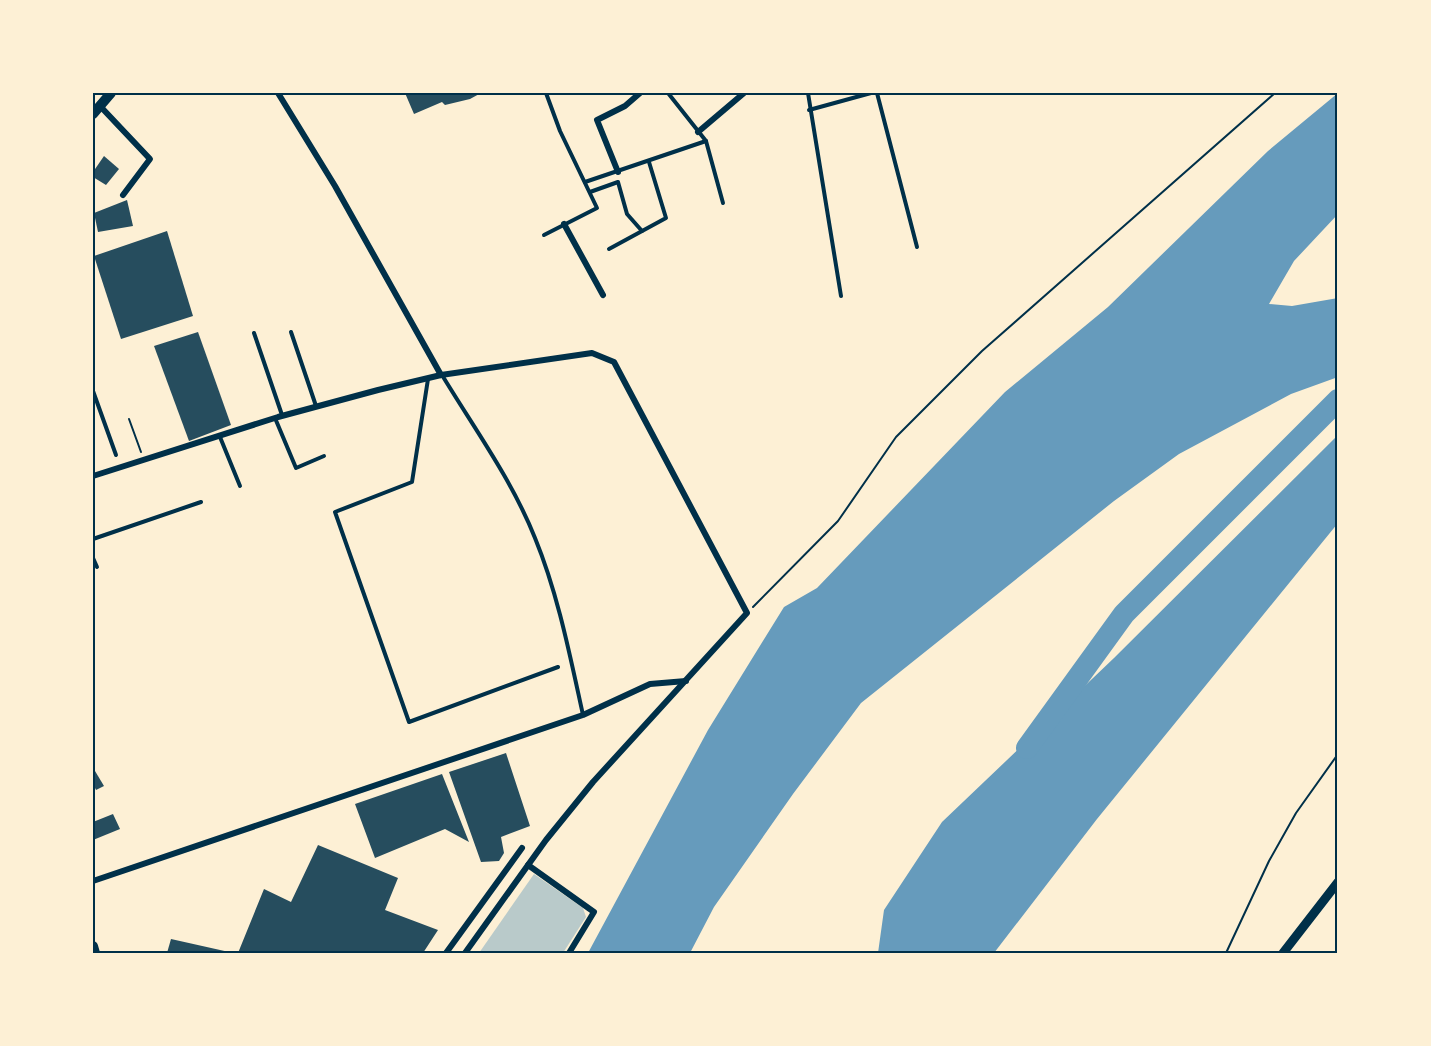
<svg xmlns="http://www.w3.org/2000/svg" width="1431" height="1046" font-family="'Exo 2',sans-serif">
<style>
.green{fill:#b9caca}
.water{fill:#669bbc}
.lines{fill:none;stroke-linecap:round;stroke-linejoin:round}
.river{stroke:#669bbc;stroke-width:22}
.building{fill:#264d5e}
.path{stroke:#003049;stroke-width:2}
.service{stroke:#003049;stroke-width:4}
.minor{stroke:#003049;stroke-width:6}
.tertiary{stroke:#003049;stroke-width:9}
.secondary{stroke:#003049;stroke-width:10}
.neatline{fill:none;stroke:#003049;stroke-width:2}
</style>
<rect width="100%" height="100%" fill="#fdf0d5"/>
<!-- green -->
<path class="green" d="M534 874 583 908 586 917 563 953H479Z"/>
<!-- water -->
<g class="water">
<path d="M1338 93V214L1294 261 1269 304 1292 306 1338 298V377L1291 394 1179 454 1114 501 861 703 793 794 714 907 690 953H588L708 730 784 607 817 588 1005 392 1108 307 1268 151Z"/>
<path d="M1338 435V523L1097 819 994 953H878L884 910 942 822 1114 658Z"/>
</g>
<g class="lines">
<!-- river -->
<path class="river" d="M1027 748 1124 614 1338 400"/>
</g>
<!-- building -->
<g class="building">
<path d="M405 93H481L470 99 445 105 442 102 414 114Z"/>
<path d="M104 156 119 169 106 185 93 177V172Z"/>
<path d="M127 200 133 226 98 232 94 213Z"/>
<path d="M167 231 193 316 121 339 94 256Z"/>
<path d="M198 332 231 425 189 441 154 346Z"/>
<path d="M506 753 530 826 501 837 504 853 499 861 481 862 449 772Z"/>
<path d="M95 771 104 786 96 790 93 784Z"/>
<path d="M442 774 469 842 445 829 375 858 355 804Z"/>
<path d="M113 814 120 829 93 840V822Z"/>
<path d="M318 845 398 878 385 910 438 930 423 953H238L264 889 291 902Z"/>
<path d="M171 939 229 952 228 953H167Z"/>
</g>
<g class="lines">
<!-- path -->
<g class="path">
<path d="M129 419 141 452"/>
<path d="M753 607 838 521 896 437 982 351 1275 93"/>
<path d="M1226 953 1269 861 1296 813 1338 754"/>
</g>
<!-- service -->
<g class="service">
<path d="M668 93 706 141 723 203"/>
<path d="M808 93 841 296"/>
<path d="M877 93 917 247"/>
<path d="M809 110 871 93"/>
<path d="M585 182 706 141"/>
<path d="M590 192 618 182 627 214 642 231"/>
<path d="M544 235 597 208 560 131 546 93"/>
<path d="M609 249 666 218 649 162"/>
<path d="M291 332 316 406"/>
<path d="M254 333 282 415"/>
<path d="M442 375C474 428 512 480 535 538 558 594 570 656 583 715"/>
<path d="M428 379 412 482 335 512 409 722 558 667"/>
<path d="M93 391 116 455"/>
<path d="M275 418 296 468 324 456"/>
<path d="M220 437 240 486"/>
<path d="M93 539 201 502"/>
<path d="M93 558 97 567"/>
</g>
<!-- minor -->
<g class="minor">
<path d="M278 93 335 186 441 375"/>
<path d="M100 106 150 159 123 195"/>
<path d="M698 132 744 93"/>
<path d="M618 172 597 120 625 106 640 93"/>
<path d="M564 224 603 295"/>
<path d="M93 476 278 417 378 390 441 375 592 353 614 362 747 613 593 782 546 840 465 953"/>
<path d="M528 865 594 912 569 953"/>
<path d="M93 881 583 715 650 684 686 681"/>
<path d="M446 953 522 848"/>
</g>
<!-- tertiary -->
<path class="tertiary" d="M1283 953 1338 882"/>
<!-- secondary -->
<g class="secondary">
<path d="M93 114 111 93"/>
<path d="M93 946 95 953"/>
</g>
</g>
<!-- border -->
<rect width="1431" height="1046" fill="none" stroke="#fdf0d5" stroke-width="189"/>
<rect x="94" y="94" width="1242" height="858" class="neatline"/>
</svg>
